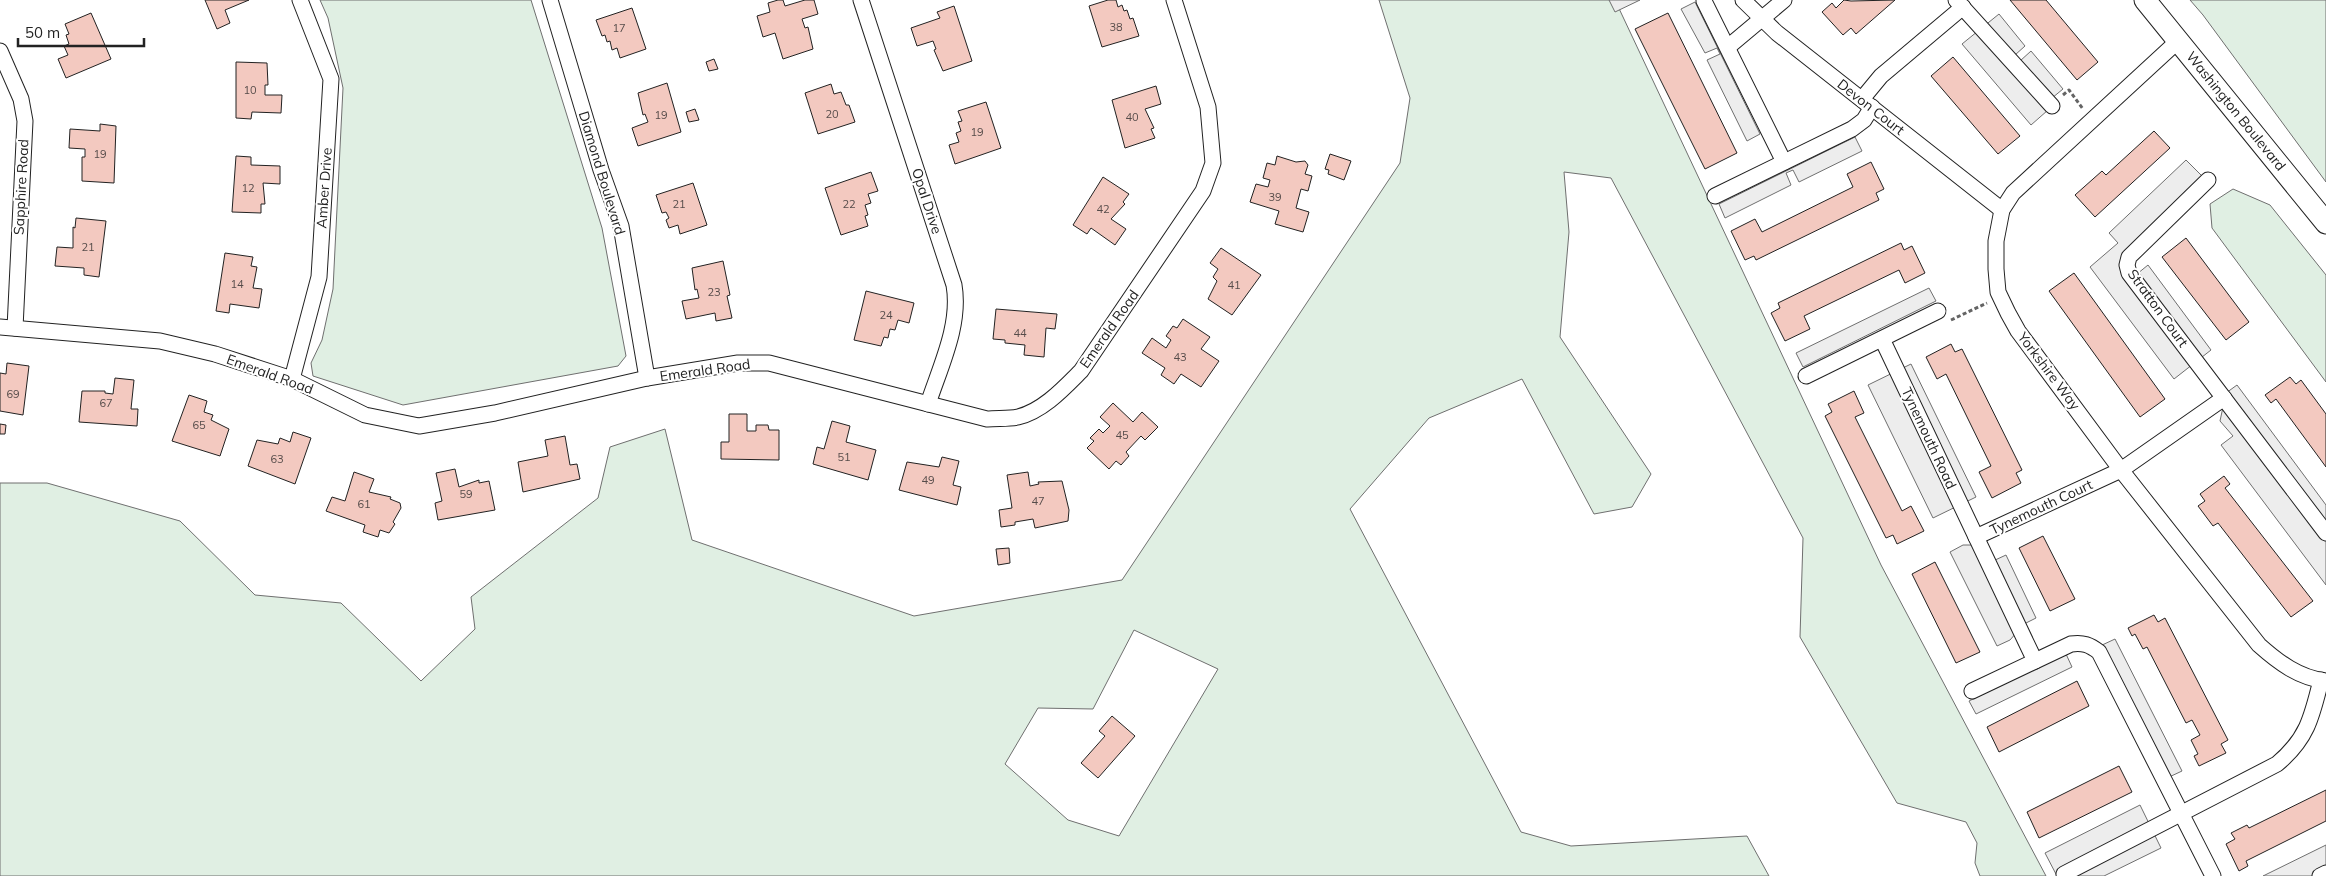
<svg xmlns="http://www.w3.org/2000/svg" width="2326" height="876" font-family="Mulish,sans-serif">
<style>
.green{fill:#e0efe3;stroke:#6f6f6f;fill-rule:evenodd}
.parking{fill:#ededed;stroke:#6f6f6f}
.building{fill:#f3c9c0;stroke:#222}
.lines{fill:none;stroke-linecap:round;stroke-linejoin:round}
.street-casing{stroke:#222;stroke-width:17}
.secondary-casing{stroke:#222;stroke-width:23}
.path{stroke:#646464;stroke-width:3;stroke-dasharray:4 2.5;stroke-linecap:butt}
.street{stroke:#fff;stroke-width:15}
.secondary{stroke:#fff;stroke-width:21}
.labels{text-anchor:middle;stroke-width:4;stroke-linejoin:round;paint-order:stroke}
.number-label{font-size:11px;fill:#564c4a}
.street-label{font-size:14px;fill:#222;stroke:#fff}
</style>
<rect width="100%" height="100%" fill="#fff"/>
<!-- green -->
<g class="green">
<path d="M320 0H531L602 228 626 356 618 366 403 405 313 376 311 363 322 340 333 289 343 88 328 18Z"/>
<path d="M1379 0H1615L1881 565 2046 876H1980L1975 863 1977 843 1966 822 1897 803 1800 637 1803 538 1611 178 1564 172 1569 232 1560 337 1651 474 1632 507 1594 514 1522 379 1429 418 1350 509 1521 832 1571 846 1747 836 1769 876H0V483H47L180 521 255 595 341 603 421 681 475 629 471 597 598 498 610 447 665 429 692 540 914 616 1122 580 1400 163 1410 98ZM1134 630 1218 669 1119 836 1068 820 1005 764 1038 708 1093 709Z"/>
<path d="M2190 0H2326V182L2203 15Z"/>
<path d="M2233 189 2270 205 2326 275V382L2212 228 2210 204Z"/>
</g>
<!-- parking -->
<g class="parking">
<path d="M1609 0H1640L1615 12Z"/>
<path d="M1695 2 1760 134 1747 141 1707 60 1720 54 1717 48 1705 53 1681 9Z"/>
<path d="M1999 14 2025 46 2015 55 2020 61 2031 51 2063 89 2052 98 2056 103 2031 125 1962 44Z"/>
<path d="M1855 137 1862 151 1799 182 1793 170 1786 173 1791 185 1725 218 1719 204Z"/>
<path d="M2186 160 2210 184 2132 264 2137 274 2148 265 2211 350 2174 379 2090 267 2118 243 2109 233Z"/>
<path d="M1929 288 1936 301 1803 367 1796 353Z"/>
<path d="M1911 364 1976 497 1933 518 1868 385Z"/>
<path d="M2237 385 2326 505V585L2221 445 2233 436 2220 421 2226 393Z"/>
<path d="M1963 545H1986L1993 561 2006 555 2036 618 2024 624 2010 640 1997 646 1950 552Z"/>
<path d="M2115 639 2182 771 2167 778 2100 646Z"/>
<path d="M2066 654 2072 667 1976 714 1969 701Z"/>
<path d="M2140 805 2161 848 2104 876H2057L2045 853Z"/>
<path d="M2326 845V876H2263Z"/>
</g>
<!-- building -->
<g class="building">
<path d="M205 0H249L225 10 230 23 217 29Z"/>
<path d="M778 0H783L785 6 805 0H814L818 14 802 19 805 28 808 27 813 49 783 59 775 33 763 37 757 16 770 12 768 3Z"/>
<path d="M1108 0H1116L1118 7 1122 5 1124 11 1127 10 1130 19 1133 18 1139 36 1102 47 1089 6Z"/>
<path d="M1844 0 1851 1 1895 0 1856 34 1851 28 1843 35 1822 12 1832 3 1836 8Z"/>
<path d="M2010 0H2046L2098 62 2077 80Z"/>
<path d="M954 6 972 61 943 71 934 50 936 49 933 41 917 46 911 28 940 18 937 12Z"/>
<path d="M632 8 646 49 620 58 617 48 612 50 610 41 607 42 605 35 602 36 596 20Z"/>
<path d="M91 13 111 59 66 78 58 59 68 55 64 46 69 44 66 35 69 34 65 24Z"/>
<path d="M1668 13 1737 153 1705 169 1635 29Z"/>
<path d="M1953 57 2020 136 1998 154 1931 76Z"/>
<path d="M714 59 718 69 709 71 706 62Z"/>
<path d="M236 62 267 63 268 85H265V95H282L281 113 252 112 251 119 236 118Z"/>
<path d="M667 83 681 132 638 146 632 128 648 122 645 114 643 115 638 93Z"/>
<path d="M831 84 834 94 841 92 846 105H849L855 122 818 134 805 93Z"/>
<path d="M1156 86 1161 104 1145 109 1154 128 1151 129 1155 138 1125 148 1112 100Z"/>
<path d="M986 102 1001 148 955 164 949 145 959 142 956 133 961 131 958 122 962 121 958 111Z"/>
<path d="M695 109 699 120 689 122 686 112Z"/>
<path d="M100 124 116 126 114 183 82 181V157H85V149L69 148 70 129 100 131Z"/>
<path d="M2154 131 2170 148 2095 217 2075 195 2102 171 2106 175Z"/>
<path d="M1330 154 1351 161 1344 180 1328 174 1329 170 1325 169Z"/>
<path d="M236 156 251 157V165L280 166V184L263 183 265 204H261V213L232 212Z"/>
<path d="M1277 156 1296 162 1305 161 1308 165 1305 174 1312 176 1308 191 1301 189 1296 208 1309 212 1303 232 1275 224 1279 211 1250 202 1256 184 1268 187 1270 180 1263 178 1267 163 1275 165Z"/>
<path d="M1871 162 1884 189 1876 193 1879 200 1756 260 1754 256 1745 260 1731 231 1755 219 1762 232 1853 187 1847 174Z"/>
<path d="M871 172 878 191 868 194 871 203 865 205 868 215 865 216 868 226 841 235 825 188Z"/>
<path d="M1103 177 1129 194 1123 202 1125 204 1111 219 1126 229 1115 245 1091 228 1087 234 1073 225Z"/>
<path d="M693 183 707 225 680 234 678 225 669 228 666 220 669 218 666 212 662 213 656 195Z"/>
<path d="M76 218 106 221 99 277 84 275V268L55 266 57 247 73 248V227L75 228Z"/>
<path d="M2186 238 2249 322 2226 340 2162 257Z"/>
<path d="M1901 243 1904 250 1912 246 1925 273 1905 283 1899 270 1804 316 1810 329 1785 341 1771 313 1780 308 1778 303Z"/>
<path d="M1221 248 1261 275 1232 315 1208 299 1217 281 1213 277 1218 269 1210 263Z"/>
<path d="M225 253 253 257 251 266 257 267 253 288 262 289 259 308 230 304 229 313 216 311Z"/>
<path d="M723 261 730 295 727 296 732 318 716 321 715 313 686 319 682 301 699 298 697 289 695 290 692 268Z"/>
<path d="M2074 273 2165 399 2140 417 2049 291Z"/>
<path d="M866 291 914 303 909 323 898 320 895 330 890 329 888 338 884 337 881 346 854 340Z"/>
<path d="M996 309 1057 314 1055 329 1046 328 1044 357 1024 355 1025 345 1005 343V340L993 339Z"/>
<path d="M1183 319 1210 337 1201 349 1219 361 1201 387 1181 374 1174 384 1161 375 1165 368 1142 353 1152 338 1166 348 1171 340 1166 336 1173 326 1177 328Z"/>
<path d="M1951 344 1955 352 1962 349 2022 470 2016 473 2021 483 1992 498 1979 472 1991 466 1946 374 1937 379 1926 357Z"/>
<path d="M7 363 29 366 23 415 0 411V373L6 374Z"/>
<path d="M2290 377 2296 384 2301 380 2326 414V467L2276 399 2271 403 2265 395Z"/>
<path d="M115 378 134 380 131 409H138L137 426 79 422 82 391H105V393L113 394Z"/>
<path d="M1854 391 1864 413 1855 417 1902 511 1911 506 1924 531 1897 544 1893 535 1886 538 1825 416 1832 412 1828 404Z"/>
<path d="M189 395 207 401 204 412 213 415 211 420 229 429 220 456 172 441Z"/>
<path d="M1113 403 1133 422 1142 412 1158 427 1145 440 1141 436 1126 452 1129 456 1121 465 1116 461 1109 469 1087 448 1094 441 1090 438 1099 429 1103 433 1110 426 1100 417Z"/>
<path d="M729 414H747V431H756V425H768L769 430H779V460L721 459V442H729Z"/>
<path d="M832 421 850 426 846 442 876 450 868 480 813 464 817 447 824 449Z"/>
<path d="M0 424 6 425 5 434H0Z"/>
<path d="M293 432 311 438 295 484 248 466 257 440 278 444 280 438 290 442Z"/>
<path d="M565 436 570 465 577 464 580 479 523 492 518 462 548 456 545 440Z"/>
<path d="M942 457 959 461 953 485 961 487 957 505 899 490 907 462 939 467Z"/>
<path d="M455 469 459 487 479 480V483L489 481 495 510 438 520 435 503 442 501 436 473Z"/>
<path d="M354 472 374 479 369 492 391 497 390 499 400 503 401 508 393 522 395 524 389 533 380 530 378 537 363 532 365 525 326 511 332 497 345 501Z"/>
<path d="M1028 472 1030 486 1039 484 1038 482 1062 481 1069 510 1068 521 1035 528 1033 519 1015 522V525L1001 527 999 510 1012 508 1007 475Z"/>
<path d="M2224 476 2230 484 2225 488 2313 601 2291 617 2218 523 2213 526 2198 506 2205 501 2200 494Z"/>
<path d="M2043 536 2075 599 2050 611 2019 548Z"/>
<path d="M1009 548 1010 563 998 565 996 549Z"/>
<path d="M1935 562 1980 652 1956 663 1912 574Z"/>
<path d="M2154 615 2158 622 2165 618 2228 740 2221 744 2226 753 2199 766 2194 756 2198 754 2191 740 2200 735 2192 720 2186 723 2147 647 2143 649 2135 634 2132 636 2128 628Z"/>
<path d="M2077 681 2089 706 1999 752 1987 727Z"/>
<path d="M1112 716 1135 736 1098 778 1081 763 1105 736 1099 731Z"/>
<path d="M2119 766 2132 792 2039 838 2027 812Z"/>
<path d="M2326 790V821L2246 861 2248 866 2239 871 2226 844 2235 839 2231 833 2247 825 2249 828Z"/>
</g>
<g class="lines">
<defs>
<g id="street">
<path d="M550 0 601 170 621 226 647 378"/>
<path d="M861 0 954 285C961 325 940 367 928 404"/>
<path d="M1743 0 1777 33 2002 210"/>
<path d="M1956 0 2052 106"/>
<path d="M1704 1 1784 162"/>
<path d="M2179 40 2013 193 2002 210 1996 241V269L1998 292 2008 313 2018 331 2121 470 2259 645C2278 662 2299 678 2326 681"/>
<path d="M1728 47 1784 0"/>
<path d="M0 51 21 99 25 121 15 328"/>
<path d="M1862 99 1881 76 1963 7"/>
<path d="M2208 180 2129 257 2127 265 2129 273 2326 533"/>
<path d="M1715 196 1852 129 1864 120 1872 107"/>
<path d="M0 327 160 341 215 354 292 379 365 415 419 426 495 413 647 378 738 363H769L987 419C997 418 1009 419 1018 417 1043 411 1064 388 1081 371L1203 191 1213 163 1208 107 1174 0"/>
<path d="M1882 339 2035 661"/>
<path d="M1806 376 1938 311"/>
<path d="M292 379 319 277 331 79 300 0"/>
<path d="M1976 537 2121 470 2224 398"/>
<path d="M1972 691 2071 644C2083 642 2090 645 2099 652L2213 876"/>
<path d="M2064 874 2277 764C2307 739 2312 717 2321 680"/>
<path d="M2320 876 2326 873"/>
</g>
<path id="secondary" d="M2145 0 2326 223"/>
</defs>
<!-- street casing -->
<use href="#street" class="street-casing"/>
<!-- secondary casing -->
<use href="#secondary" class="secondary-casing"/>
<!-- path -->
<g class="path">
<path d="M2063 95 2069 90 2083 109"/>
<path d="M1951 320 1987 303"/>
</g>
<!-- street -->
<use href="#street" class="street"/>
<!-- secondary -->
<use href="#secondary" class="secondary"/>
</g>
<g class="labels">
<!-- number labels -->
<g class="number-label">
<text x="1116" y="31">38</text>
<text x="619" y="32">17</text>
<text x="250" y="94">10</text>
<text x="832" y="118">20</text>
<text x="661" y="119">19</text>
<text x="1132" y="121">40</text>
<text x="977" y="136">19</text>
<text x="100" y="158">19</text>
<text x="248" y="192">12</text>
<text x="1275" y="201">39</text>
<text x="679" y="208">21</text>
<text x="849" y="208">22</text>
<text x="1103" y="213">42</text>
<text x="88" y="251">21</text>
<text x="237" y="288">14</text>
<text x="1234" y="289">41</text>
<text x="714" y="296">23</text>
<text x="886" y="319">24</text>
<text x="1020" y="337">44</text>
<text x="1180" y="361">43</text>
<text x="13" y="398">69</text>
<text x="106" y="407">67</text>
<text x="199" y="429">65</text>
<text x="1122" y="439">45</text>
<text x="844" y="461">51</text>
<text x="277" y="463">63</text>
<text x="928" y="484">49</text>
<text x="466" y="498">59</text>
<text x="1038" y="505">47</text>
<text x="364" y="508">61</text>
</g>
<!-- street labels -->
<g class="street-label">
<text transform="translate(1871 107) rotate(38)" y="5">Devon Court</text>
<text transform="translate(2236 111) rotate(51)" y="5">Washington Boulevard</text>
<text transform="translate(602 173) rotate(73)" y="5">Diamond Boulevard</text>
<text transform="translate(21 187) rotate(-87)" y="5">Sapphire Road</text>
<text transform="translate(324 188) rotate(-86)" y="5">Amber Drive</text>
<text transform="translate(927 201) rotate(72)" y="5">Opal Drive</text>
<text transform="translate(2158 308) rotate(54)" y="5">Stratton Court</text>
<text transform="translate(1109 329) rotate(-55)" y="5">Emerald Road</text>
<text transform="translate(705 370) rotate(-8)" y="5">Emerald Road</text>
<text transform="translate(2049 371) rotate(53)" y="5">Yorkshire Way</text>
<text transform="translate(270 374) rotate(20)" y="5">Emerald Road</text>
<text transform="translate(1929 438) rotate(65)" y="5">Tynemouth Road</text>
<text transform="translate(2041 507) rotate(-25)" y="5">Tynemouth Court</text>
</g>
</g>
<!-- scale -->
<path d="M18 38v8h126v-8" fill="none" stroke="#222222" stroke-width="2.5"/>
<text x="25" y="38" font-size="15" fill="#222222" stroke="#ffffff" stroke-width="4" paint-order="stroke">50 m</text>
</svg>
